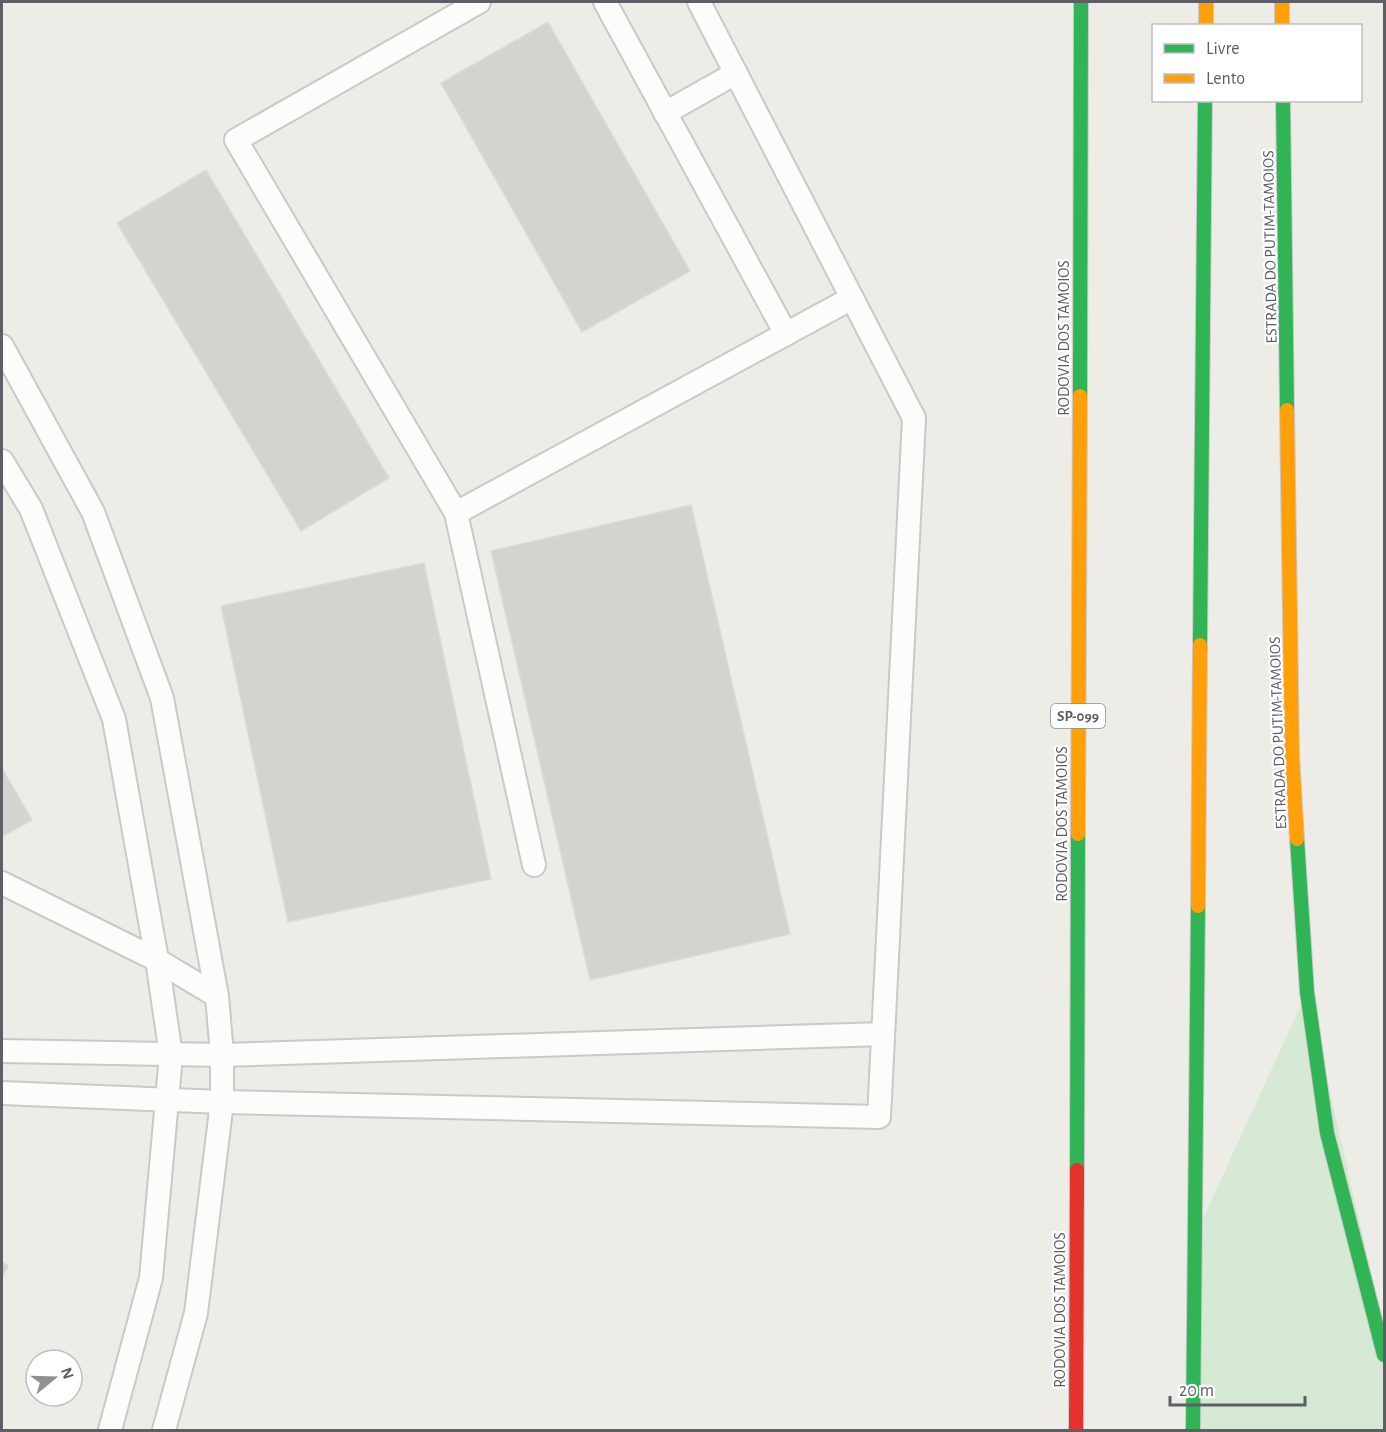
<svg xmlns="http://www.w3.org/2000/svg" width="1386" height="1432" font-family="'Alegreya Sans',sans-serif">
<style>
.green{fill:#d5e9d4}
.building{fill:#d3d3d0;stroke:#dcdbd6;stroke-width:1.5}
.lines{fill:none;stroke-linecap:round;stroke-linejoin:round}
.lane-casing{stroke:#c9c9c9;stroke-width:26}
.fast-casing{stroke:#c9cac9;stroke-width:16}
.slow-casing{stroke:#c9cac9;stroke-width:16}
.jam-casing{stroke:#c9cac9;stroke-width:16}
.lane{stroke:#fcfcfb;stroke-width:22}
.fast{stroke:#30b455;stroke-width:14}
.slow{stroke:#ff9f0a;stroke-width:14}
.jam{stroke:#e5322d;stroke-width:14}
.labels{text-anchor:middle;stroke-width:4.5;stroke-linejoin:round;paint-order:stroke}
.shield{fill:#fff;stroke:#8d8f93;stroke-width:1.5}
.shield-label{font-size:15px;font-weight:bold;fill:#5c5f65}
.street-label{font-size:16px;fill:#5c5f65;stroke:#fff}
</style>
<rect width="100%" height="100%" fill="#edece7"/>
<!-- green -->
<path class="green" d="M1307 992 1384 1328V1430H1193L1195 1236Z"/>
<!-- building -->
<g class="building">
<path d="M548 22 690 271 582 332 441 83Z"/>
<path d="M206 170 389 478 301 531 117 223Z"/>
<path d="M691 505 790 934 590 980 491 551Z"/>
<path d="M424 563 491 879 288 922 221 606Z"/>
<path d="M2 768 32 820 2 837Z"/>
<path d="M2 1262 8 1266 2 1278Z"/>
</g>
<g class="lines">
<defs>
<g id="lane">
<path d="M479 2 236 140 456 513 534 865"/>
<path d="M605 2 786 334"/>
<path d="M665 113 736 73"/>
<path d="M2 346 93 512 162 698 217 996 222 1055V1102L196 1313 164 1430"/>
<path d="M2 461 31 509 114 719 157 960 171 1055 151 1278 110 1430"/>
<path d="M456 513 852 298"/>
<path d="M2 883 157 960 217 996"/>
<path d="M2 1051 222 1055 883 1034"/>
<path d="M2 1093 222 1102 879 1117 914 418 699 2"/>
</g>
<g id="fast">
<path d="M1283 100 1287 410"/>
<path d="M1080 396 1081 2"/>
<path d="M1200 645 1205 100"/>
<path d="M1297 839 1307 992 1327 1133 1384 1355"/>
<path d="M1077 1170 1078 834"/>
<path d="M1193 1430 1198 906"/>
</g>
<g id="slow">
<path d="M1206 2V26"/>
<path d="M1282 2V26"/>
<path d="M1287 410 1292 755 1297 839"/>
<path d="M1078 834 1080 396"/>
<path d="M1198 906 1200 645"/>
</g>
<path id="jam" d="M1076 1430 1077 1170"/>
</defs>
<!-- lane casing -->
<use href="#lane" class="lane-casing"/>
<!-- fast casing -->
<use href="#fast" class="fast-casing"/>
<!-- slow casing -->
<use href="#slow" class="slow-casing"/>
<!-- jam casing -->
<use href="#jam" class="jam-casing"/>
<!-- lane -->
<use href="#lane" class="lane"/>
<!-- fast -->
<use href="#fast" class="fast"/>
<!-- slow -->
<use href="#slow" class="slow"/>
<!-- jam -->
<use href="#jam" class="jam"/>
</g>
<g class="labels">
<!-- shield labels -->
<rect class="shield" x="1051" y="704" width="54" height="24" rx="4.5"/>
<g class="shield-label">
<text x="1078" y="721">SP-099</text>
</g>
<!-- street labels -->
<g class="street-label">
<text transform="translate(1269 247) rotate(-91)" y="6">ESTRADA DO PUTIM-TAMOIOS</text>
<text transform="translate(1063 338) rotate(-90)" y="6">RODOVIA DOS TAMOIOS</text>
<text transform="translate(1277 733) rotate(-92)" y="6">ESTRADA DO PUTIM-TAMOIOS</text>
<text transform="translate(1061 824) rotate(-90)" y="6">RODOVIA DOS TAMOIOS</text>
<text transform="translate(1059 1310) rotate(-90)" y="6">RODOVIA DOS TAMOIOS</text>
</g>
</g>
<!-- border -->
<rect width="1386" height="1432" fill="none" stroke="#5c5f65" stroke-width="6"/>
<!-- legend -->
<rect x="1152" y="24" width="210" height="78" fill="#ffffff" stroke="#bebfc1" stroke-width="1.5"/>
<rect x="1164" y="44" width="30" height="9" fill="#30b455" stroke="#bebfc1" stroke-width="1.5"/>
<text x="1206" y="54" font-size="18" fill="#5c5f65">Livre</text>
<rect x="1164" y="74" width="30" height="9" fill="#ff9f0a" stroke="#bebfc1" stroke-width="1.5"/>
<text x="1206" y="84" font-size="18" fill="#5c5f65">Lento</text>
<!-- north arrow -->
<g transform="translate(54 1378) rotate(71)"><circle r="28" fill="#ffffff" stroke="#bebfc1" stroke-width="1.5"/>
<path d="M0-4.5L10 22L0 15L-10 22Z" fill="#8f9092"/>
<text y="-9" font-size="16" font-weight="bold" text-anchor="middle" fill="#5c5f65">N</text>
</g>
<!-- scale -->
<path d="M1170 1396v9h135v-9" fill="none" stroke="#5c5f65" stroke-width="3"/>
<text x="1179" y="1396" font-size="18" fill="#5c5f65" stroke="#ffffff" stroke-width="4.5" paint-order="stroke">20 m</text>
</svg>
